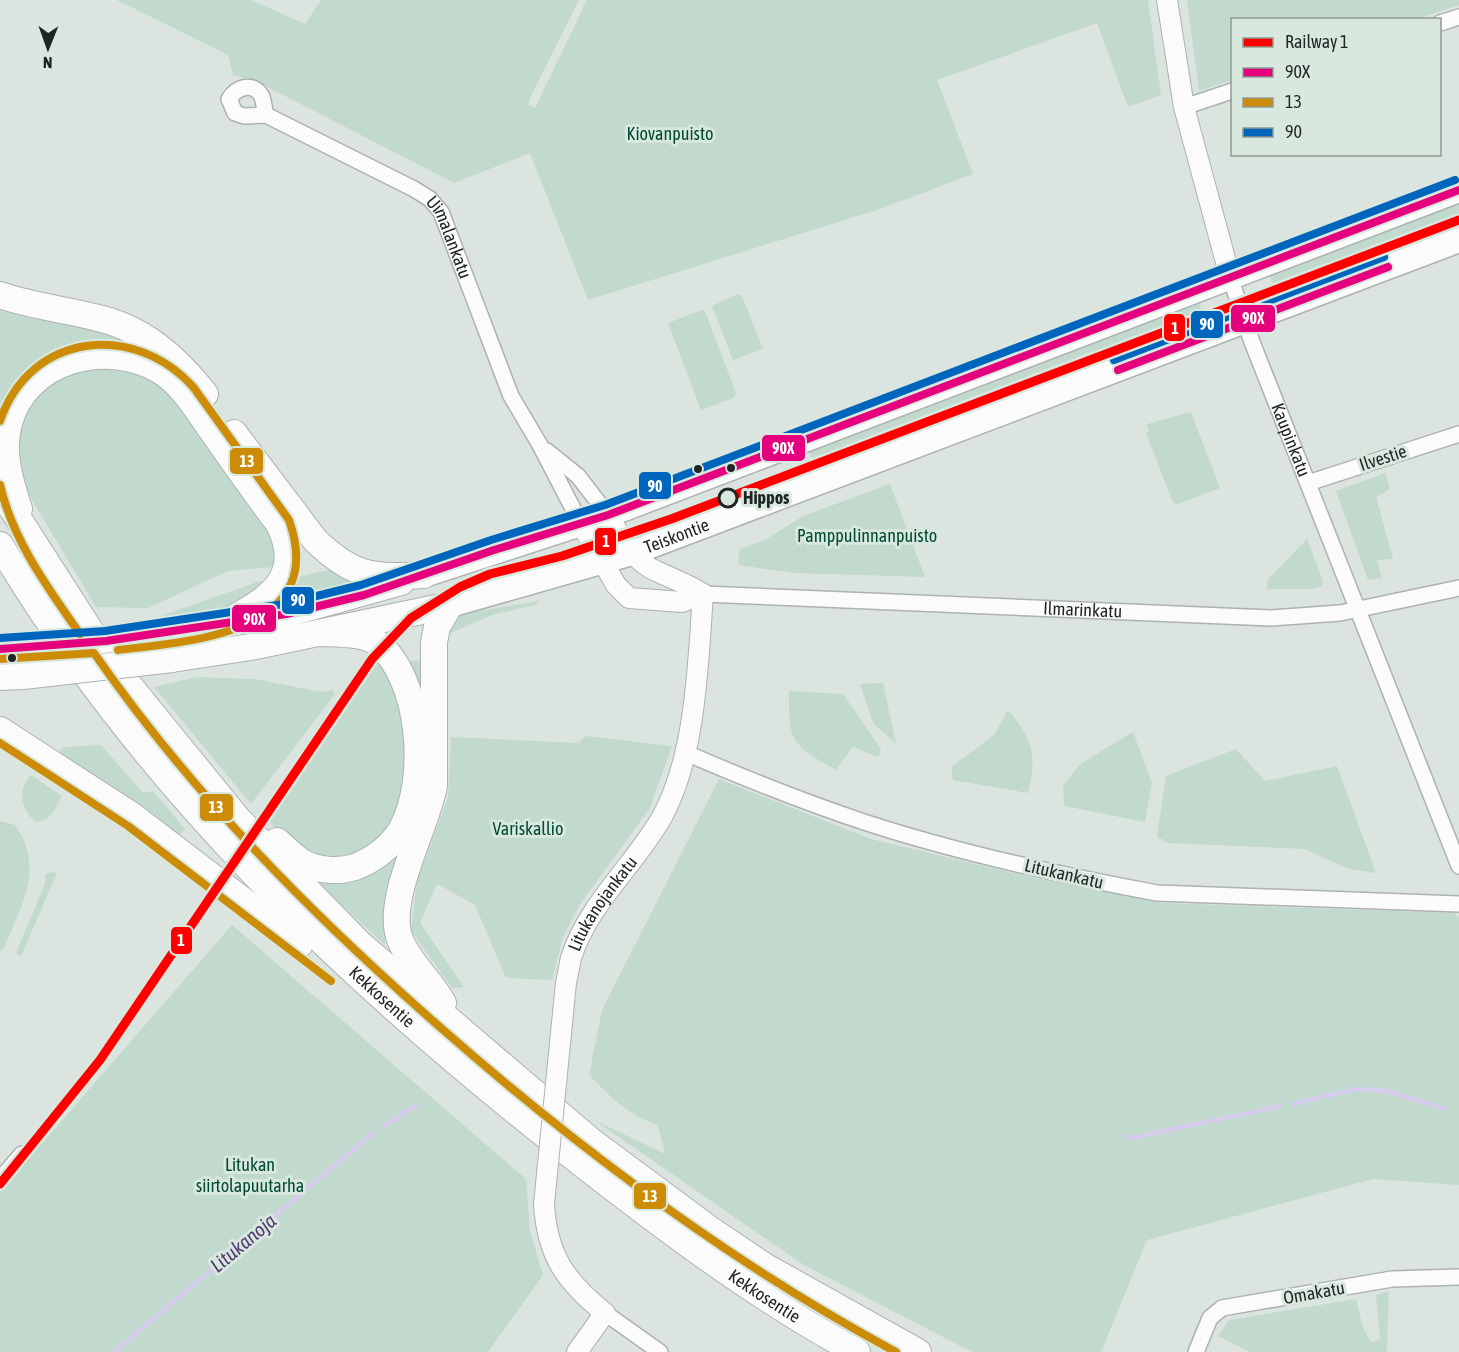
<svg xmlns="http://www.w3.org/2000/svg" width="1459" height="1352" font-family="'Asap Condensed',sans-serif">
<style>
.green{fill:#c1dacd}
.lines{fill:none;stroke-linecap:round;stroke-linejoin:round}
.stream{stroke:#d6ccec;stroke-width:4.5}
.minor-casing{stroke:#adb2b0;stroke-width:18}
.tertiary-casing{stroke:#adb2b0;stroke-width:22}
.primary-casing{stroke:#adb2b0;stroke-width:27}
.trunk-casing{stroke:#adb2b0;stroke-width:28}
.minor{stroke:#fafbfa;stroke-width:15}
.tertiary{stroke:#fafbfa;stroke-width:20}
.primary{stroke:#fafbfa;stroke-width:24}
.trunk{stroke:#fafbfa;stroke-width:26}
.tertiary-bridge-casing{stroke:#adb2b0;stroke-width:22;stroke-linecap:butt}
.trunk-bridge-casing{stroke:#adb2b0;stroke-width:28;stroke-linecap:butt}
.tertiary-bridge{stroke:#fafbfa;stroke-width:20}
.trunk-bridge{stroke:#fafbfa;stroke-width:26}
.bus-1-casing{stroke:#d8e8df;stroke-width:12}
.bus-2-casing{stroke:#d8e8df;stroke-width:12}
.bus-3-casing{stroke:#d8e8df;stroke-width:12}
.bus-1{stroke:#e5007d;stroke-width:8}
.bus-2{stroke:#cc8c07;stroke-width:8}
.bus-3{stroke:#0065bd;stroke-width:8}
.rail-1-casing{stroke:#d8e8df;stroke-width:14}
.rail-1{stroke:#f00;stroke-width:9}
.bus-dot{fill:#1f2522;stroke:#d8e8df;stroke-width:2}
.stop-dot{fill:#d8e8df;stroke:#1f2522;stroke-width:3}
.labels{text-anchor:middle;stroke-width:6;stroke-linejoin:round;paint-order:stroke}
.park-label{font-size:18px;fill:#004a32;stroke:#d8e8df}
.street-label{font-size:18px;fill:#1f2522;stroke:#d8e8df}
.stop-label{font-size:18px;font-weight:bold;fill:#1f2522;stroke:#d8e8df;text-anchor:start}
.water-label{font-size:20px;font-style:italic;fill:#553b76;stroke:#d8e8df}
.line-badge{stroke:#d8e8df;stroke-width:2}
.badge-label{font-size:16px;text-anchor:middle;font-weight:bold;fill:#fff}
</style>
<rect width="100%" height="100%" fill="#dce4e0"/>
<!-- green -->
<g class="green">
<path d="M117 0H251L305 24 321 0H579L531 96 528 105 535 108 587 0H1148L1161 95 1128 107 1097 23 937 80 973 174 880 209 588 300 530 153 454 183 254 80 233 75 228 55Z"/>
<path d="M1187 0H1459V5L1416 19 1232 20V80L1199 91Z"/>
<path d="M1459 200V232L1280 300 1268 273Z"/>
<path d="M738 294 742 296 763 349 733 360 712 306Z"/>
<path d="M1197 298 1208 327 818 474 808 447Z"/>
<path d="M0 304 103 325 139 349C107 341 61 338 37 366 22 383 12 406 0 425Z"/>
<path d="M704 309 736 393 734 398 701 410 668 323Z"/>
<path d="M127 363 164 382 276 533 278 548 273 567 228 571 148 608 96 607 20 480 18 433 26 409 63 370Z"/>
<path d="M1191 412 1220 488 1176 505 1172 500 1146 433 1149 431 1147 424Z"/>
<path d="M1385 473 1390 489 1376 497 1393 559 1377 560 1382 578 1368 580 1336 491Z"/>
<path d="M890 484 925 577 794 573 738 565 740 549 765 540 803 516Z"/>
<path d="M1307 539 1323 581 1322 586 1313 589H1267V580Z"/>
<path d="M334 569 357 586 277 604 291 578Z"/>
<path d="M260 581H270L231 608 155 618Z"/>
<path d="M539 601 536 605 495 614 441 637 451 619 461 614Z"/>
<path d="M379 654C390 681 403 707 406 737 408 750 406 793 403 805 393 839 346 869 311 854 294 847 282 833 268 821Z"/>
<path d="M423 660C425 706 433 757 424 803 419 830 403 854 395 881 388 902 386 923 385 945L321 886 325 878C436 884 436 734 401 662Z"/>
<path d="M197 677 254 679 322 692 333 690 335 694 251 804 154 687Z"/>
<path d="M883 683 896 744 873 723 860 684Z"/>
<path d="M789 691 843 694 881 749 878 757 853 747 836 770C792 745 788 743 789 691Z"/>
<path d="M1008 710C1034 741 1037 754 1028 793L953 780 951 767 994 735Z"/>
<path d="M1133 732 1152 783 1145 822 1064 806 1063 786 1080 764Z"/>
<path d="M585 736 672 746 650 808 581 903 563 937 552 980 506 978 475 905 437 884 420 923 464 987 452 988 411 931 417 881 448 797 451 737 579 743Z"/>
<path d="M101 745 143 793 153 791 185 829 180 834 161 827 57 755 63 747Z"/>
<path d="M1236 749 1265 781 1337 766 1376 873 1349 869 1304 849 1167 843 1157 836 1166 776Z"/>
<path d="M31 775 62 796C56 807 50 822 36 822 21 810 17 790 31 775Z"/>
<path d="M719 779 871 839 1034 878 1163 903 1454 913 1459 918V1185L1373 1179 1147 1240 1101 1352H972L804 1265 594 1120 665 1154 658 1125C626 1114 612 1098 589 1075L602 1010Z"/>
<path d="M0 821 15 825C45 868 22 905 4 948L0 950Z"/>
<path d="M51 872 57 873 21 956 16 953 45 884V875Z"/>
<path d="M232 925 526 1179 530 1231 543 1275 488 1352H0V1192Z"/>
<path d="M1389 1291 1387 1352H1250L1218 1336 1229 1320 1356 1299 1363 1328 1371 1342 1380 1339 1376 1295Z"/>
</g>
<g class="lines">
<!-- stream -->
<g class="stream">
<path d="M1293 1104 1356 1089 1387 1091 1443 1108"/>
<path d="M384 1126 416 1105"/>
<path d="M1125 1137H1136L1280 1106"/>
<path d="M114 1352 373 1133"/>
</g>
<defs>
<g id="minor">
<path d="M1440 23 1459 17"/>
<path d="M1184 107 1232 91"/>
<path id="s1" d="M266 115C264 109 264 100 261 95 252 81 236 88 229 99L235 113 244 116 266 115 414 189 430 199 441 212 511 396 540 445 581 524"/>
<path id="s2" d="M1230 277 1252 342 1459 866"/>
<path d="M547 451 578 476 608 515"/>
<path d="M1308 483 1459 434"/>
<path id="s3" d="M703 594 1271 618 1340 613 1459 588"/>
<path d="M686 753C744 778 804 802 864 822 959 853 1059 875 1157 893L1459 904"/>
<path d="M0 1179 22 1154"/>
<path d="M605 1313 660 1352"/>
<path d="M1196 1352 1210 1318 1222 1308 1392 1279 1459 1277"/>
</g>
<g id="tertiary">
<path d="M1167 0 1184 107 1230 277"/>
<path d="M608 515C620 536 633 561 656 571 673 579 688 584 703 594"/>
<path d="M581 524 616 585 629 598 682 602 703 594"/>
<path id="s4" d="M571 958C588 904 634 866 662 817 696 755 698 664 703 594"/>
<path d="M544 1204C547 1256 566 1282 605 1313L577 1352"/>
</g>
<g id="primary">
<path d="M424 575 608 515 1459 190"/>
<path id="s5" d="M450 605 632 553 1459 240"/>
</g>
<g id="trunk">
<path d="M0 295C31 306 63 309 94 317 142 327 176 357 205 394"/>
<path d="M234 433 315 540C353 577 373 578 424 575"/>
<path d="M0 490 111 663 237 818 361 945 591 1141 708 1228 766 1267 918 1352"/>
<path d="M19 509C10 481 1 452 9 423 26 360 105 339 159 370 183 384 199 413 215 435 236 465 257 495 279 524 306 580 265 602 222 624"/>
<path id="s6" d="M0 545C143 785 345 978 563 1149 656 1222 753 1296 857 1352"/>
<path d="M156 635 286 614 401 582"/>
<path d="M172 659 256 646 450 605"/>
<path d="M0 677 23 676"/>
<path d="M0 730 134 817 300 944"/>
<path d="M277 841C285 848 293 856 302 862 317 871 339 872 355 867 373 860 391 847 401 830 429 782 422 677 376 642 362 632 334 634 318 633"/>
<path d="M443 1003C431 981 411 965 401 942 383 902 426 829 434 786V642L437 627 450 605"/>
</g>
</defs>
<!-- minor casing -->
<use href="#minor" class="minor-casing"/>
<!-- tertiary casing -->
<use href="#tertiary" class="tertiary-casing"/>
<!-- primary casing -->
<use href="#primary" class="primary-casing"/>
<!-- trunk casing -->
<use href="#trunk" class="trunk-casing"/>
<!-- minor -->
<use href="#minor" class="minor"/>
<!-- tertiary -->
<use href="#tertiary" class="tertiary"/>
<!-- primary -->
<use href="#primary" class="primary"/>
<!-- trunk -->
<use href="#trunk" class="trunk"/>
<defs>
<path id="tertiary-bridge" d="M544 1204 566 983 571 958"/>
<g id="trunk-bridge">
<path d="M5 649 156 635"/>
<path d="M23 676 172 659"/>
</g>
</defs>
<!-- tertiary-bridge casing -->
<use href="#tertiary-bridge" class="tertiary-bridge-casing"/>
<!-- trunk-bridge casing -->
<use href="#trunk-bridge" class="trunk-bridge-casing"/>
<!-- tertiary-bridge -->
<use href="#tertiary-bridge" class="tertiary-bridge"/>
<!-- trunk-bridge -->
<use href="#trunk-bridge" class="trunk-bridge"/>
<defs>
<g id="bus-1">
<path d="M1118 370 1388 267"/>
<path d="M0 649 106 641 286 614 364 595 494 550 608 515 1459 190"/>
</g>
<g id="bus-2">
<path d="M0 421C30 332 135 321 194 388L289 520C329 633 193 641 118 650"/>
<path d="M0 485C13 541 48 588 80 634"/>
<path d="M0 659 94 653C192 794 312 915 441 1028 581 1151 731 1263 896 1352"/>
<path d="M0 743 128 826 331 981"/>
</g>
<g id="bus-3">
<path d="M1114 360 1384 257"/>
<path d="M0 638 105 631 284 604 361 585 491 540 605 505 1455 180"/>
</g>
</defs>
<!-- bus-1 casing -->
<use href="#bus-1" class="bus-1-casing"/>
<!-- bus-2 casing -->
<use href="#bus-2" class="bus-2-casing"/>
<!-- bus-3 casing -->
<use href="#bus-3" class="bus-3-casing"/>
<!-- bus-1 -->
<use href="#bus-1" class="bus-1"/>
<!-- bus-2 -->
<use href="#bus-2" class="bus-2"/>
<!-- bus-3 -->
<use href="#bus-3" class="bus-3"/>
<defs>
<path id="rail-1" d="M0 1184 100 1060 372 659 411 618 460 587 490 574 562 556 671 519 1459 220"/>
</defs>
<!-- rail-1 casing -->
<use href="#rail-1" class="rail-1-casing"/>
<!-- rail-1 -->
<use href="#rail-1" class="rail-1"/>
</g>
<!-- markers -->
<g class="bus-dot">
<circle cx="731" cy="468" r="5"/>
<circle cx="698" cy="469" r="5"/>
<circle cx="12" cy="658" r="5"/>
</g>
<circle class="stop-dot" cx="728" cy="498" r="9"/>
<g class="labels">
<!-- park labels -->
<g class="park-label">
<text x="670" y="140">Kiovanpuisto</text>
<text x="867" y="542">Pamppulinnanpuisto</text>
<text x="528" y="835">Variskallio</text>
<text x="250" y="1171">Litukan<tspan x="250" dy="21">siirtolapuutarha</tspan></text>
</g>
<!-- street labels -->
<g class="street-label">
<text dy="6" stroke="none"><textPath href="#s1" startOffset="334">Uimalankatu</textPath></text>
<text dy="6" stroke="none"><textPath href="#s2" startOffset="174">Kaupinkatu</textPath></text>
<text transform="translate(1383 458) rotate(-18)" y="6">Ilvestie</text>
<text dy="6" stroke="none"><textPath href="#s5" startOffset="237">Teiskontie</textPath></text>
<text dy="6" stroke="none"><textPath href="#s3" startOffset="380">Ilmarinkatu</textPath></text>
<text transform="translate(1064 874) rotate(13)" y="6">Litukankatu</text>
<text dy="6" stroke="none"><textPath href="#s4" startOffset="63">Litukanojankatu</textPath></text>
<text dy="6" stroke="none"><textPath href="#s6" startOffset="594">Kekkosentie</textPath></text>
<text transform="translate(1314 1293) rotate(-10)" y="6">Omakatu</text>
<text dy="6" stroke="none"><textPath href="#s6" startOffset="1080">Kekkosentie</textPath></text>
</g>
<!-- stop labels -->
<g class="stop-label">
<text x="743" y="504">Hippos</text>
</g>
<!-- water labels -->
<g class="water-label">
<text transform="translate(243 1243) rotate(-40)" y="7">Litukanoja</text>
</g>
</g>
<g class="line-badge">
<rect x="1230" y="304" width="46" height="29" rx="6" fill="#e5007d"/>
<rect x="1190" y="310" width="34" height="29" rx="6" fill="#0065bd"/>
<rect x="1163" y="313" width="23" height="29" rx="6" fill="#f00"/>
<rect x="761" y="434" width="45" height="28" rx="6" fill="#e5007d"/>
<rect x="229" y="447" width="35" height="28" rx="6" fill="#cc8c07"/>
<rect x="638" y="471" width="34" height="29" rx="6" fill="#0065bd"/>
<rect x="594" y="527" width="23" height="29" rx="6" fill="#f00"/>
<rect x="281" y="586" width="34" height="29" rx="6" fill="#0065bd"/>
<rect x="231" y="604" width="46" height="29" rx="6" fill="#e5007d"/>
<rect x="199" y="793" width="35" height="29" rx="6" fill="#cc8c07"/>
<rect x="170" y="926" width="23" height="29" rx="6" fill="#f00"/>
<rect x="633" y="1182" width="34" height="28" rx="6" fill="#cc8c07"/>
</g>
<g class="badge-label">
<text x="1253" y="324">90X</text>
<text x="1207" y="330">90</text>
<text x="1175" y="334">1</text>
<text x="783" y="454">90X</text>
<text x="247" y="467">13</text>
<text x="655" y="492">90</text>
<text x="606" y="547">1</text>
<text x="298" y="606">90</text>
<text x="254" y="625">90X</text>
<text x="216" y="813">13</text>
<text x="181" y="946">1</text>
<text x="650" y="1202">13</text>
</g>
<!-- legend -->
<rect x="1231" y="18" width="210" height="138" fill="#d8e8df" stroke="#8e9a93" stroke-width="1.5"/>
<rect x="1243" y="38" width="30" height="9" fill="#ff0000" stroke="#8e9a93" stroke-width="1.5"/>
<text x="1285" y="48" font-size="18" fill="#1f2522">Railway 1</text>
<rect x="1243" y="68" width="30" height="9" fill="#e5007d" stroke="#8e9a93" stroke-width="1.5"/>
<text x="1285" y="78" font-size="18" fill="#1f2522">90X</text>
<rect x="1243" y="98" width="30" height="9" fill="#cc8c07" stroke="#8e9a93" stroke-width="1.5"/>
<text x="1285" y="108" font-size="18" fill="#1f2522">13</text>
<rect x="1243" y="128" width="30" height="9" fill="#0065bd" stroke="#8e9a93" stroke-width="1.5"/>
<text x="1285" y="138" font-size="18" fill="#1f2522">90</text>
<!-- north arrow -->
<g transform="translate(48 48) rotate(181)" stroke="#d8e8df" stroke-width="4.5" paint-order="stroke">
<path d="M0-4.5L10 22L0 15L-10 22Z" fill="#1f2522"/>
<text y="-9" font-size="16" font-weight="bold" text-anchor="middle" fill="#1f2522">N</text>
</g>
</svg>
